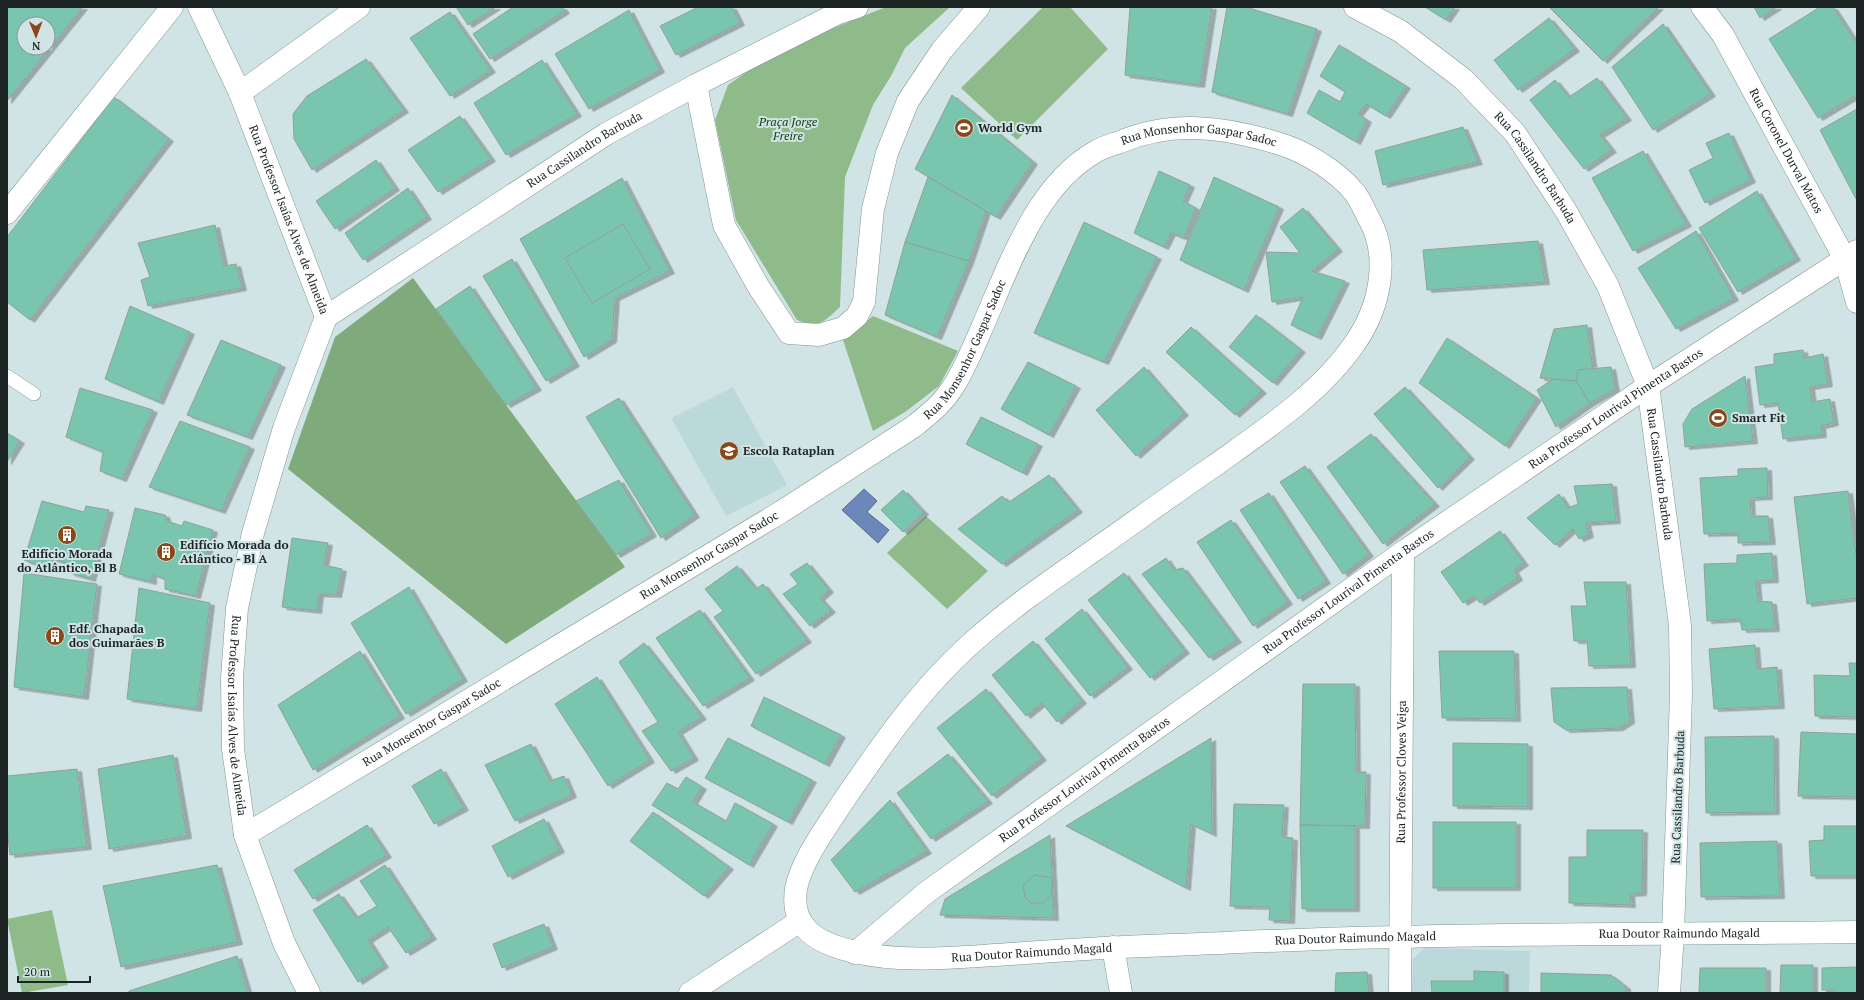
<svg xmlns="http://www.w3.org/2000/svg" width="1864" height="1000" font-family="'PT Serif',serif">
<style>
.built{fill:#bbd8da}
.green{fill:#8fba8a}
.forest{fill:#7faa7b}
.water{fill:#6c87b9;stroke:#54698c}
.building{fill:#7ac5ae;stroke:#90a19b;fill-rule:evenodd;filter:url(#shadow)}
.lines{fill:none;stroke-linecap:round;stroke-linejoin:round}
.lane-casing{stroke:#819495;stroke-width:14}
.street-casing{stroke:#819495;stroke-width:23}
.lane{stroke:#fff;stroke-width:13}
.street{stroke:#fff;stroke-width:22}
.labels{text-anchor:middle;stroke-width:4;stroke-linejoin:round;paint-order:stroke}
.park-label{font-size:12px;font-style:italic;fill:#0d3b0a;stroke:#d0e4e6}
.poi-label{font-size:12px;font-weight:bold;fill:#1c2424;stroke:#d0e4e6;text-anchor:start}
.street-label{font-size:12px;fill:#1c2424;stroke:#d0e4e6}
</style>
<defs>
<filter id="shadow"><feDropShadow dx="4.5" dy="2.5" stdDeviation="0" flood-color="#0004"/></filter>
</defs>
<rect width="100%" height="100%" fill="#d0e4e6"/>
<!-- built -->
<g class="built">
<path d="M733 387 787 485 726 516 671 418Z"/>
<path d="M1424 948 1530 951 1529 993H1412L1413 959Z"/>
</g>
<!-- green -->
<g class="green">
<path d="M886 7H950L905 48 891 76 873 105 845 177 840 307C823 323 819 328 797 320L736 220 715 120 728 85 761 62 808 38Z"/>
<path d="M1043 7H1070L1108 49 1017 140 961 88Z"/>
<path d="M873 316 958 351 939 386 905 412 873 431 843 340Z"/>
<path d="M926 516 988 571 947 609 887 553Z"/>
<path d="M52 910 68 985 22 993 7 919Z"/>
</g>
<!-- forest -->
<path class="forest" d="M413 278 625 567 506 644 288 469 335 337Z"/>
<!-- water -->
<path class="water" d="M864 489 877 501 867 512 889 530 878 543 842 510Z"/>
<!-- building -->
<g class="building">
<path d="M7 7H83L7 101ZM24 24H48V48H24Z"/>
<path d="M456 7H496L468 25Z"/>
<path d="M513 7H562L565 11 490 59 473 34Z"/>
<path d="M698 7H732L740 23 676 55 660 26Z"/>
<path d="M1130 7H1212L1200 85 1125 75Z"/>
<path d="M1227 7H1246L1317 29 1288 114 1212 92Z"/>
<path d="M1425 7H1455L1446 20Z"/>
<path d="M1549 7H1659L1603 61Z"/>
<path d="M1754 7H1777L1760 18Z"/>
<path d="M1820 7H1833L1857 44V95L1818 118 1769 39Z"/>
<path d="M629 10 660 70 589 109 555 54Z"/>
<path d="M450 12 491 70 450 96 410 38Z"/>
<path d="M1549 18 1575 49 1518 90 1494 60Z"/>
<path d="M1663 24 1711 94 1653 130 1612 67Z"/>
<path d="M1339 45 1406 86 1386 116 1366 104 1358 114 1367 120 1356 142 1307 113 1319 90 1340 102 1345 92 1320 76Z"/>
<path d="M366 59 404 110 312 170 294 139 293 114 307 96Z"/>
<path d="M542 60 577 114 506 155 474 103Z"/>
<path d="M1597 78 1627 118 1600 135 1612 150 1584 169 1530 100 1555 80 1569 97Z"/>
<path d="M952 95 1033 162 996 217 915 169Z"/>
<path d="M114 97 169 139 30 320 7 302V237Z"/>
<path d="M1857 109V198L1856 199 1820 130Z"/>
<path d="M460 116 491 159 438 192 408 150Z"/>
<path d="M1463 127 1478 162 1383 185 1375 151Z"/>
<path d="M1729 133 1751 180 1705 203 1689 170 1713 158 1706 143Z"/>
<path d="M1643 151 1687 224 1633 251 1592 178Z"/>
<path d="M376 160 395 188 335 229 316 201Z"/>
<path d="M1159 171 1190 185 1183 201 1196 208 1184 238 1171 233 1164 247 1134 233Z"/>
<path d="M928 177 986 211 969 261 905 242Z"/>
<path d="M1214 177 1279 207 1244 290 1180 260Z"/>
<path d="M622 178 670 271 615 298 612 340 584 357 520 239Z"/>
<path d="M408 188 427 217 363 260 345 233Z"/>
<path d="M1757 191 1796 258 1738 292 1699 228Z"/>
<path d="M1303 208 1338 249 1312 271 1345 281 1317 337 1291 325 1303 297 1272 302 1266 252 1300 253 1280 227Z"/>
<path d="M1084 222 1157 257 1104 362 1034 333Z"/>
<path d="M623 224 650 269 592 303 565 258Z"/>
<path d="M215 225 224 266 236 264 242 288 148 306 141 280 150 277 138 243Z"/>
<path d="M1696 231 1734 298 1676 329 1638 268Z"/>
<path d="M1538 241 1545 282 1427 290 1423 250Z"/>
<path d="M905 242 969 261 937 337 885 315Z"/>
<path d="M512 259 575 364 546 381 483 276Z"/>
<path d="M470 286 537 388 506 405 436 309Z"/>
<path d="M130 306 190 332 159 402 105 379Z"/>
<path d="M1256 315 1301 350 1273 383 1229 347Z"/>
<path d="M1587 325 1593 370H1578L1576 381 1540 378 1554 329Z"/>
<path d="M1191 327 1262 391 1235 415 1166 352Z"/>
<path d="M1447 338 1537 398 1505 446 1419 383Z"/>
<path d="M221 340 281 365 248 437 187 415Z"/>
<path d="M1803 350 1804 358 1823 354 1828 384 1810 387 1812 402 1830 399 1834 423 1821 426 1822 435 1783 439 1778 403 1760 405 1755 367 1774 364V354Z"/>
<path d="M1028 362 1076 386 1049 435 1001 409Z"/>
<path d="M1144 367 1184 413 1136 456 1096 410Z"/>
<path d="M1611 367 1615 389 1590 403 1576 381 1578 370Z"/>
<path d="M1745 376 1753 441 1685 447 1683 424 1692 409Z"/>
<path d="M1553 379 1576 381 1590 403 1556 427 1537 390Z"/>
<path d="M1405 387 1470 457 1438 488 1374 414Z"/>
<path d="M80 388 153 410 122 479 100 471 103 452 66 437Z"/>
<path d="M619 398 695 515 661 538 586 417Z"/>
<path d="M981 417 1038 444 1023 473 966 444Z"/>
<path d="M180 421 250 447 221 511 149 487Z"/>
<path d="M7 433 20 441 7 462Z"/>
<path d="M1371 434 1435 504 1383 544 1327 467Z"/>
<path d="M1305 466 1369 554 1343 574 1280 482Z"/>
<path d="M1767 468 1768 497 1750 498 1751 516H1768L1771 542 1738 543V533L1704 534 1700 478 1738 476V469Z"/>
<path d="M1049 475 1078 510 1002 564 958 529 1002 496 1009 502Z"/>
<path d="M619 480 652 534 616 555 576 501Z"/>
<path d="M1612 484 1616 521 1586 523 1589 535 1579 539 1573 529 1555 545 1527 518 1559 494 1568 508 1578 504 1574 486Z"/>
<path d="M903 490 924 512 903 532 881 510Z"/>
<path d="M1848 491 1857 562V598L1807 604 1794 497Z"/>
<path d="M1269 493 1326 581 1298 599 1240 510Z"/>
<path d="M42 501 84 512 86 506 109 510 91 579 70 573 71 565 53 559 50 570 24 560Z"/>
<path d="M135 508 165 515 167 521 182 526 184 521 213 530 196 596 165 589V579L152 574V582L119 574Z"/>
<path d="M1231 520 1288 602 1253 626 1197 542Z"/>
<path d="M1500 531 1524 563 1514 570 1518 578 1480 603 1474 596 1463 603 1441 572Z"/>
<path d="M292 538 328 543 324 565 342 569 337 595 319 594 317 611 282 607Z"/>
<path d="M1772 553 1774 580 1756 581 1758 601 1772 602 1775 629 1742 630 1740 619 1707 621 1704 564 1737 563V555Z"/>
<path d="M1166 558 1174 570 1183 568 1237 640 1209 658 1142 574Z"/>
<path d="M807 563 829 590 820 598 831 610 810 626 783 594 798 584 790 574Z"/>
<path d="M737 566 756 589 763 584 807 640 756 674 714 617 723 611 705 589Z"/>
<path d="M24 573 97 584 84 697 14 687Z"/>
<path d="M1124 573 1185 651 1150 678 1088 600Z"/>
<path d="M1584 582H1626L1631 665 1589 666 1587 641H1574L1571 606H1587Z"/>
<path d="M409 587 463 679 406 714 351 623Z"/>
<path d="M139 588 210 603 197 709 127 699Z"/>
<path d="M1082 609 1128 667 1090 696 1045 639Z"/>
<path d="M700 610 750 678 703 706 656 638Z"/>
<path d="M1033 641 1082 701 1057 722 1042 703 1026 716 992 675Z"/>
<path d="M644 643 702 717 678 732 694 758 671 771 642 731 658 722 619 662Z"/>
<path d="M1755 645 1757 669 1777 667 1780 706 1714 709 1709 649Z"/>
<path d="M360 651 400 716 313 770 278 705Z"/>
<path d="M1439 651H1514L1516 719 1442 718Z"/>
<path d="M1849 663H1857V717L1815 716 1814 675 1850 676Z"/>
<path d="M597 677 650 760 608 786 555 704Z"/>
<path d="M1303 684H1355L1356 772H1366L1365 826 1300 825Z"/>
<path d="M1627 687 1630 721 1619 728 1566 730 1554 722 1551 688Z"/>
<path d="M986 689 1042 758 992 796 937 728Z"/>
<path d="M764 697 841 735 825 764 751 726Z"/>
<path d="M1801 732 1857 734V797L1798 796Z"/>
<path d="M1774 736 1775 812 1706 813 1705 737Z"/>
<path d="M728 738 812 780 788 822 705 778Z"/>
<path d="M1211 738 1212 834 1191 824 1186 888 1066 826Z"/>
<path d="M1453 743 1528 744V807L1453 806Z"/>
<path d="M531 744 550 781 564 776 572 795 515 821 485 765Z"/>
<path d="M948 754 988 801 931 839 897 793Z"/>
<path d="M173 755 187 836 109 849 98 769Z"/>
<path d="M77 769 87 847 10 855 7 828V776Z"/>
<path d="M441 769 464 808 434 824 412 786Z"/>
<path d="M686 777 702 787 693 802 726 821 735 803 773 824 749 865 652 805 667 783 678 789Z"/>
<path d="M890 800 927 851 855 892 831 860Z"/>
<path d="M1234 804 1284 805 1282 837 1293 838 1290 921 1269 920 1270 907 1230 906Z"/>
<path d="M653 812 729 867 704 896 630 841Z"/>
<path d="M544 819 560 850 508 877 492 846Z"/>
<rect x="1433" y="822" width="83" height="66"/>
<path d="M367 825 387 855 313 899 294 870Z"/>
<path d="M1300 825 1355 826V909H1302Z"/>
<path d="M1824 826H1857V876H1811L1809 841 1824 840Z"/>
<path d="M1587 830H1643L1642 893 1630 894 1631 905 1569 903V857H1587Z"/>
<path d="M1050 835 1054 918 940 915 945 899Z"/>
<path d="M1777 841 1780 896 1701 897 1700 843Z"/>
<path d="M217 865 238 942 121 967 103 886Z"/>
<path d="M385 865 432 937 406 953 388 927 368 940 384 965 358 982 313 910 339 894 356 918 377 906 360 881Z"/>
<path d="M1035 875 1052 878V894L1044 903H1031L1025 897 1023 885Z"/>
<path d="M544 924 553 947 502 968 493 944Z"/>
<path d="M237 956 248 993H129V991Z"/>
<path d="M1781 965H1813V993H1780Z"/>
<path d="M1857 967V993H1835V990H1822V968Z"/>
<path d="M1700 968H1766V993H1699Z"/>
<path d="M1474 971 1504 972V993H1432L1431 981H1474Z"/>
<path d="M1367 972 1369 993H1335L1336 973Z"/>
<path d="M1541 973 1611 975 1626 987V993H1541Z"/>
</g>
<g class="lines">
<defs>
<path id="lane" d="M7 376 34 394"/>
<g id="street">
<path id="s1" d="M199 7 240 93 326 317 284 428 253 533 237 608 232 678 233 749 245 835 284 943 309 993"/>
<path id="s2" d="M1355 7 1400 31 1463 79 1515 133 1566 211 1608 286 1648 386 1680 625 1681 694 1673 934 1669 993"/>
<path id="s3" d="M1702 7 1723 35 1845 259 1857 302"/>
<path d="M696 85 724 225 758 286 789 333 819 335 843 328 857 316 864 302 873 209 887 153 908 101 942 50 979 7"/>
<path d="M240 93 359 7"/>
<path d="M7 213 172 7"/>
<path id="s4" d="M326 317 606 134 696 85 838 13 857 7"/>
<path id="s5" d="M245 835 781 512 913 427C927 416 941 405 951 390 964 371 972 350 981 330 1008 269 1035 186 1095 152 1103 147 1111 145 1120 142 1173 120 1224 127 1277 143 1305 151 1337 171 1355 193 1360 200 1364 209 1368 217 1391 256 1380 307 1355 343 1321 393 1263 431 1214 466 1173 494 1133 523 1093 551 1053 579 1012 607 975 640 921 687 880 747 840 806 825 829 801 862 796 889 790 928 818 943 851 951 903 964 959 957 1011 954 1065 950 1118 947 1172 945 1248 942 1324 938 1400 937 1553 933 1705 934 1857 932"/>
<path d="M1113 947 1121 993"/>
<path id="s6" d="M855 953 927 892 1403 552 1648 386 1857 251"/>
<path d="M690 993 800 921"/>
<path id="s7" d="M1400 993 1403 552"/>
</g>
</defs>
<!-- lane casing -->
<use href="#lane" class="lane-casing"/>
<!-- street casing -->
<use href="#street" class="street-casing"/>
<!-- lane -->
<use href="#lane" class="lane"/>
<!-- street -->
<use href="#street" class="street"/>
</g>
<!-- icons -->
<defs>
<symbol id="stadium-disc" viewBox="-11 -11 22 22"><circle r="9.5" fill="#8a4717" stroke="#d0e4e6"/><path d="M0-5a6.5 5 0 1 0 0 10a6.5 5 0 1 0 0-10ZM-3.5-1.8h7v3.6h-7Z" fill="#fff"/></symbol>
<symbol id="school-disc" viewBox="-11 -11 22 22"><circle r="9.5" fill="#8a4717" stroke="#d0e4e6"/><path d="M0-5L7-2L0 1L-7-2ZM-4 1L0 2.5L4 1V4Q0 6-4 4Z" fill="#fff"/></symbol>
<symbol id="building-disc" viewBox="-11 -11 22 22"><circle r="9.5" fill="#8a4717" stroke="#d0e4e6"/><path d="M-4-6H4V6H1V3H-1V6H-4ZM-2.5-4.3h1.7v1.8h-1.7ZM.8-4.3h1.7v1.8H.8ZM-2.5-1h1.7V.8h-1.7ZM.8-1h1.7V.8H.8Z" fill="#fff"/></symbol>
</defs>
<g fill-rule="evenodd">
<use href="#stadium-disc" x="953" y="117" width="22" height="22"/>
<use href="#stadium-disc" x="1707" y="407" width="22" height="22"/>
<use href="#school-disc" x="718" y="440" width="22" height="22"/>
<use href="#building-disc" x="56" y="524" width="22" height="22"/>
<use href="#building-disc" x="155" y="541" width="22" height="22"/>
<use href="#building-disc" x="44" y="625" width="22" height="22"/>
</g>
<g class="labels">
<!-- park labels -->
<g class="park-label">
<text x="788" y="126">Praça Jorge<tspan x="788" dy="14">Freire</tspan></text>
</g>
<!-- poi labels -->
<g class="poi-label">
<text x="978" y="132">World Gym</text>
<text x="1732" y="422">Smart Fit</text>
<text x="743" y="455">Escola Rataplan</text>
<text x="180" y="549">Edifício Morada do<tspan x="180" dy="14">Atlântico - Bl A</tspan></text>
<text x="67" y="558" text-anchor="middle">Edifício Morada<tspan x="67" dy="14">do Atlântico, Bl B</tspan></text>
<text x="69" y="633">Edf. Chapada<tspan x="69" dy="14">dos Guimarães B</tspan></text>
</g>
<!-- street labels -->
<g class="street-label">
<text dy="4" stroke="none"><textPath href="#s5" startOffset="1226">Rua Monsenhor Gaspar Sadoc</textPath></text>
<text dy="4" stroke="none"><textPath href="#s4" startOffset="308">Rua Cassilandro Barbuda</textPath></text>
<text dy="4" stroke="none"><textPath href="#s3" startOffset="167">Rua Coronel Durval Matos</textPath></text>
<text dy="4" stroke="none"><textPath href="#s2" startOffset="245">Rua Cassilandro Barbuda</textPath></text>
<text dy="4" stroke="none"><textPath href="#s1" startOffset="231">Rua Professor Isaías Alves de Almeida</textPath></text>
<text dy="4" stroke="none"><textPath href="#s5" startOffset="878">Rua Monsenhor Gaspar Sadoc</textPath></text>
<text dy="4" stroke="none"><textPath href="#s6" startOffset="936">Rua Professor Lourival Pimenta Bastos</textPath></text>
<text dy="4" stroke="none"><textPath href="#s2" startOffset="581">Rua Cassilandro Barbuda</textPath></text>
<text dy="4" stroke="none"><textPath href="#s5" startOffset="542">Rua Monsenhor Gaspar Sadoc</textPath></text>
<text dy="4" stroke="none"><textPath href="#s6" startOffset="612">Rua Professor Lourival Pimenta Bastos</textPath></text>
<text dy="4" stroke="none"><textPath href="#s1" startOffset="748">Rua Professor Isaías Alves de Almeida</textPath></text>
<text dy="4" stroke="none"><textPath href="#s5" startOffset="218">Rua Monsenhor Gaspar Sadoc</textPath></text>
<text dy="4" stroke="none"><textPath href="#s7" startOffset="221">Rua Professor Cloves Veiga</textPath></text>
<text dy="4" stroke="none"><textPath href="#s6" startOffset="288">Rua Professor Lourival Pimenta Bastos</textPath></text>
<text transform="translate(1678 797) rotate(-88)" y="4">Rua Cassilandro Barbuda</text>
<text dy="4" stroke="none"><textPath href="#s5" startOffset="3276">Rua Doutor Raimundo Magald</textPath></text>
<text dy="4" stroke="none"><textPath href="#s5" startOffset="2952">Rua Doutor Raimundo Magald</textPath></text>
<text dy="4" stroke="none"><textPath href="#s5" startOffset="2628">Rua Doutor Raimundo Magald</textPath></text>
</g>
</g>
<!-- border -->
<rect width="1864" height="1000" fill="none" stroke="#1c2424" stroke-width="16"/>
<!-- north arrow -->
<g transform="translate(36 36) rotate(179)"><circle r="19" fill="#d0e4e6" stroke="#889798"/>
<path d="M0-3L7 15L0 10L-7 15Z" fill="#8a4717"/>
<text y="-6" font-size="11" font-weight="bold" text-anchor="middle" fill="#1c2424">N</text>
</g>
<!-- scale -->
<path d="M18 976v6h72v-6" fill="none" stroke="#1c2424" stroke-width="2"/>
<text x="24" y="976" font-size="12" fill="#1c2424" stroke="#d0e4e6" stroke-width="3" paint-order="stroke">20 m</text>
</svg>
